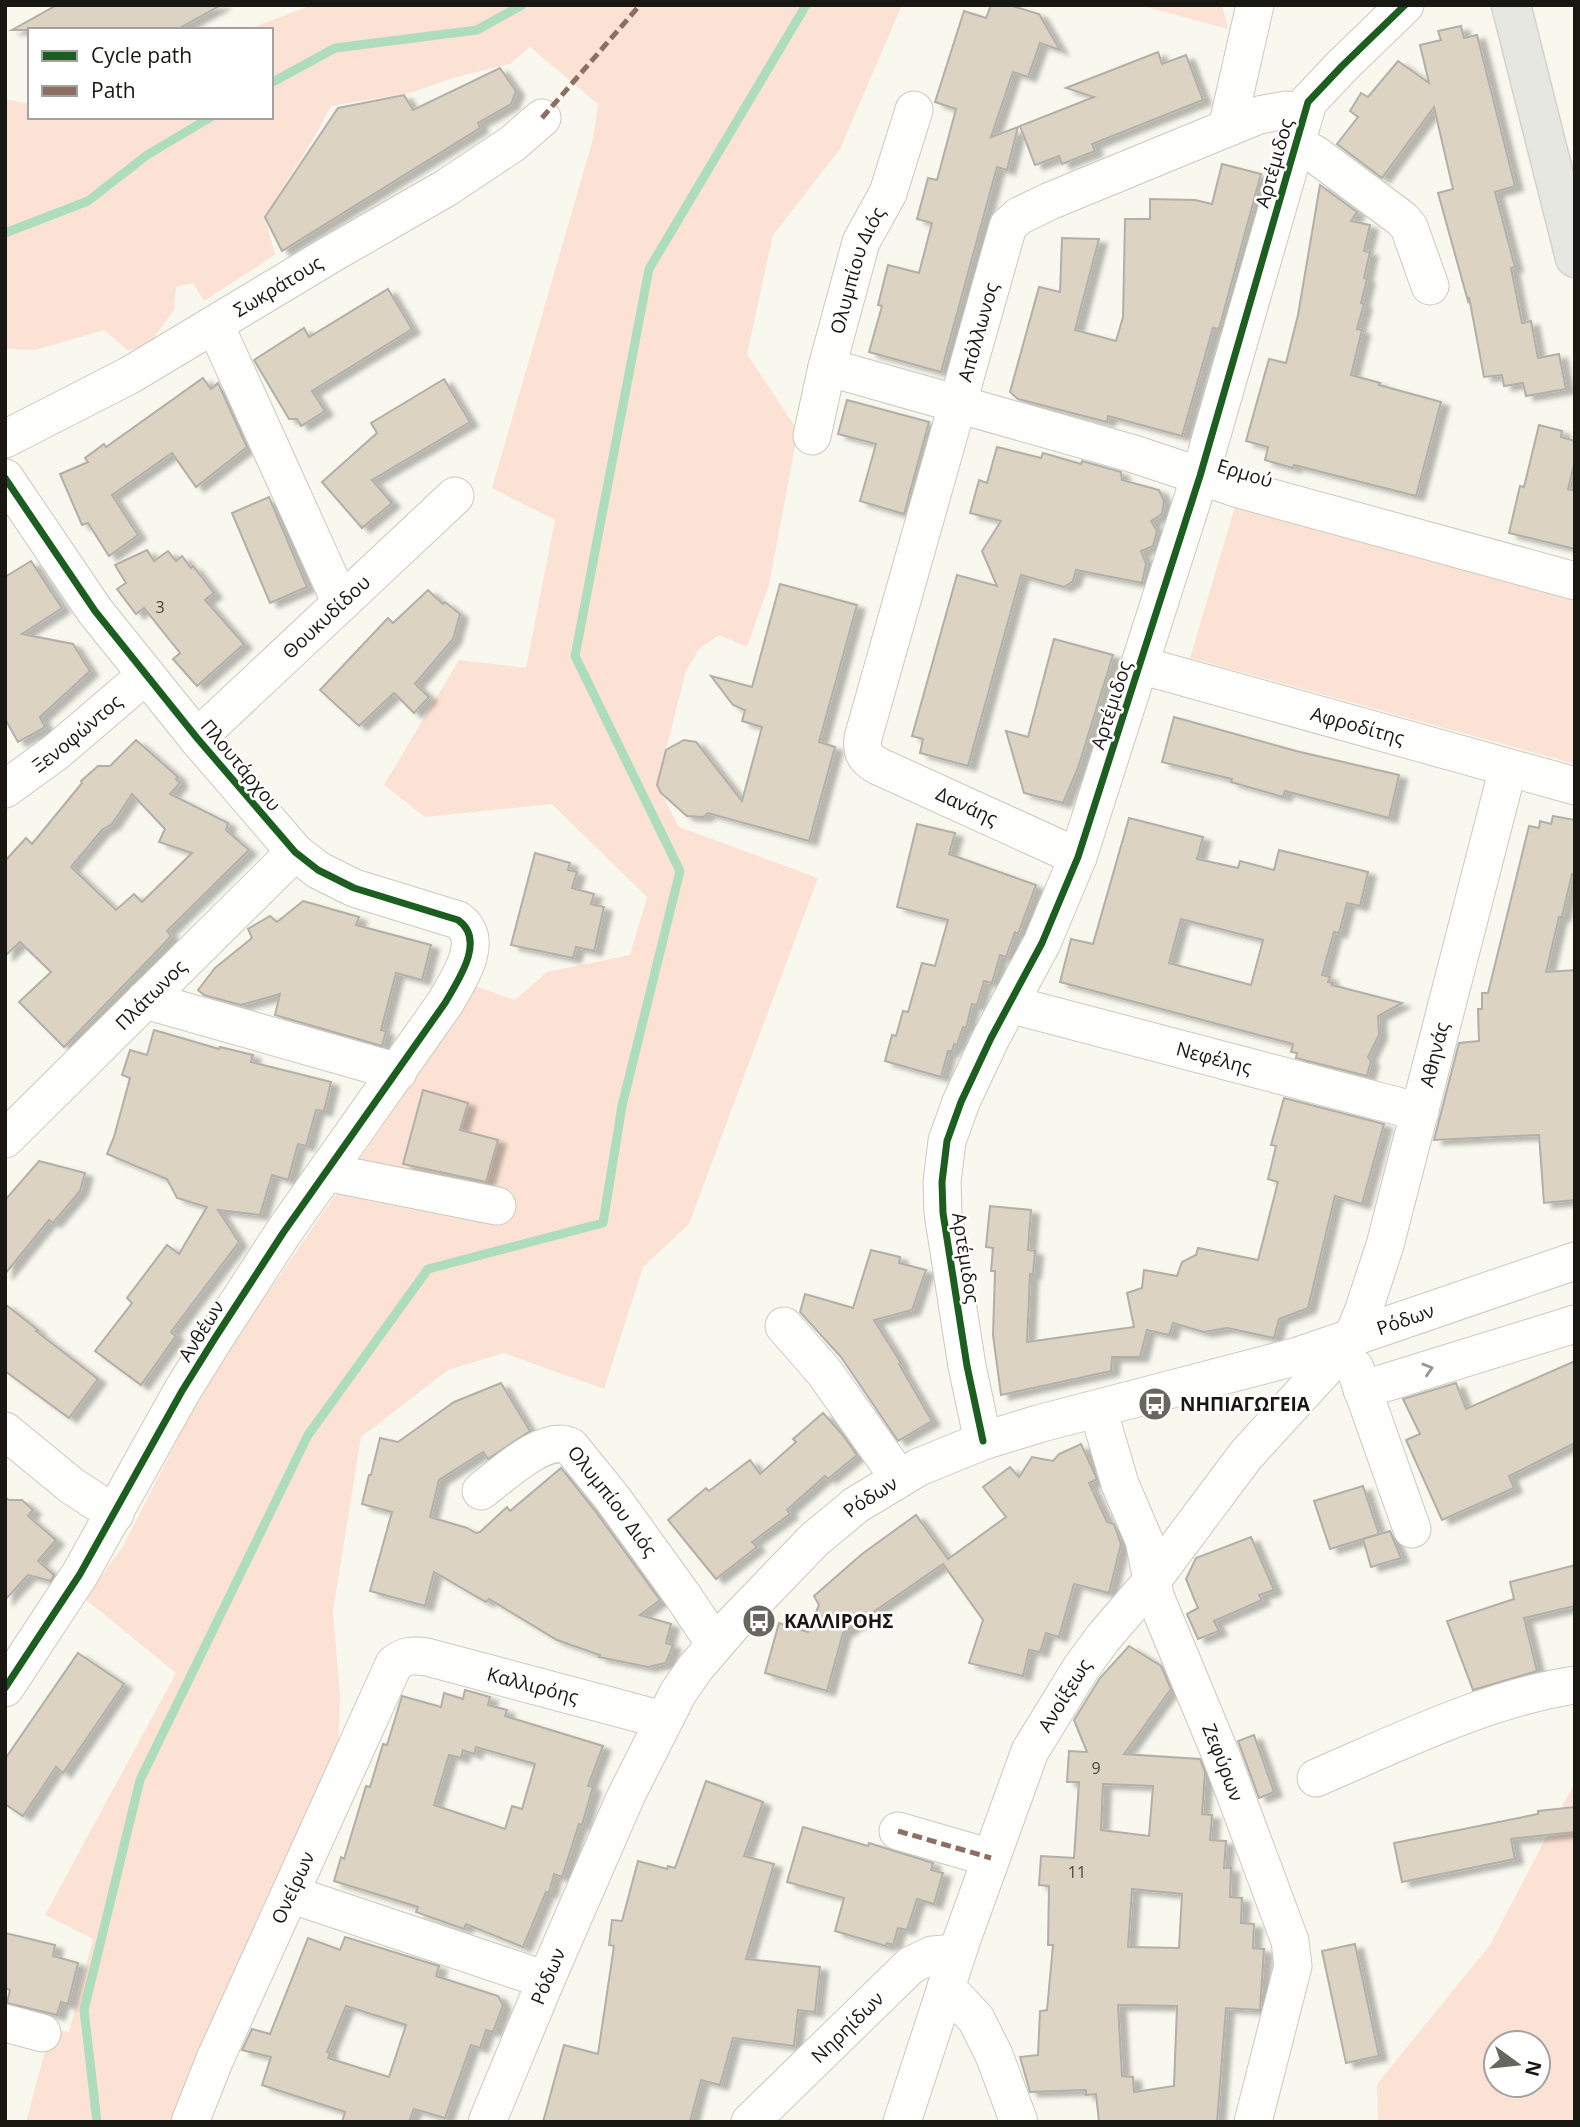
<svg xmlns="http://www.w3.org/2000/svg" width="1580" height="2127" font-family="'Open Sans',sans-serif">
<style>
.green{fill:#fce2d4;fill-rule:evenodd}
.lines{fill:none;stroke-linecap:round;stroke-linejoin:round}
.stream{stroke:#adddbc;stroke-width:9}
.building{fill:#dcd3c3;stroke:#b2afa9;stroke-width:2;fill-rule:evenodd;filter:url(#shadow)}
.minor-casing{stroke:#cac9c1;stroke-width:39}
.major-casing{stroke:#d3d3ce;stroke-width:41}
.minor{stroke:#fefefc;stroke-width:37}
.major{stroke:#e5e7e0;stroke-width:38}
.quiet{stroke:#8d6e63;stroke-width:5;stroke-dasharray:10 5;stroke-linecap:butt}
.cycleway-casing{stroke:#fff;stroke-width:11}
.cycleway{stroke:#1b5e20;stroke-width:7}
.oneway{stroke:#969693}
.labels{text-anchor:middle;stroke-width:5;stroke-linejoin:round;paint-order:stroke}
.number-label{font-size:16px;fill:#49463e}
.street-label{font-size:19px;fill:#181712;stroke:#fff}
.poi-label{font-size:19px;font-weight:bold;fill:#181712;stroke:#fff;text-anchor:start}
</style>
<defs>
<filter id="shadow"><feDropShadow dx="8" dy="4.5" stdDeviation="2" flood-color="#0004"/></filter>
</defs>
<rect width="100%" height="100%" fill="#f9f8ee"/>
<!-- green -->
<g class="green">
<path d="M312 5H902L840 149 773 235 747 354 798 431 769 585 747 647 719 635 699 649 686 671 657 785 679 827 818 878 689 1224 643 1267 604 1389 504 1353 448 1370 361 1437 333 1611 340 1695 338 1768 175 2122H26L51 2029 69 2032 93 1939 45 1915 176 1673 85 1599 123 1546 208 1380 430 1057 474 986 515 1000 547 972 630 955 647 897 552 804 425 817 384 785 459 660 526 668 555 520 492 488 593 139 598 104 530 47 510 64 453 78 410 93 331 106 319 129 265 217 275 255 204 301 193 283 176 287 174 310 147 347 127 350 104 330 36 350 5 349V99L30 104V117H271V30H246Z"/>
<path d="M1139 5H1222L1228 29Z"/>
<path d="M1237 500 1575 595V764L1190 658Z"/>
<path d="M1575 1782V2122H1378L1377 2084 1490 1945ZM1496 2043H1538V2085H1496Z"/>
</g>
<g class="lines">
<!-- stream -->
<g class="stream">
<path d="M271 83 335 48 477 30 522 5"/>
<path d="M5 233 88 201 147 155 211 117"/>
<path d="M97 2122 84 2010 140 1780 308 1435 428 1269 603 1223 622 1106 680 871 575 656 649 269 806 5"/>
</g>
</g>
<!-- building -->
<g class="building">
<path d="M57 5H221L176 30H12Z"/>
<path d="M991 5H1009L1039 14 1060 50 1040 43 1028 77 1013 72 991 137 1018 127 1007 170 997 167 941 372 869 352 882 306 878 305 888 265 919 273 932 223 917 219 928 178 937 180 956 109 935 102 964 11 986 18Z"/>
<path d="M1461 26 1464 38 1477 35 1515 186 1495 192 1515 267 1511 268 1522 323 1531 321 1538 358 1559 354 1566 389 1526 396 1523 383 1504 386 1502 375 1484 377 1469 297 1468 301 1438 193 1453 189 1434 107 1382 178 1337 144 1358 117 1350 111 1361 93 1368 97 1398 61 1429 83 1420 45 1441 40 1438 31Z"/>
<path d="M1158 52 1162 64 1186 55 1203 100 1092 144 1095 151 1062 164 1059 156 1035 165 1020 126 1094 97 1066 88Z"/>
<path d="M500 68 516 91 511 104 478 123 480 128 282 251 265 217 338 108 404 95 413 110Z"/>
<path d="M1222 164 1261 174 1219 329 1213 328 1182 436 1108 416 1107 422 1018 399 1010 392 1039 287 1060 292 1062 238 1099 239 1075 330 1116 341 1123 317 1125 219H1150V199L1195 200 1212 204Z"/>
<path d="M1320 185 1357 212 1351 221 1370 225 1364 251 1370 252 1364 278 1367 279 1361 303 1364 304 1357 329 1362 330 1351 375 1380 383 1379 385 1441 402 1416 496 1294 465 1293 468 1265 460 1268 447 1246 441 1269 359 1286 363 1298 315Z"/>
<path d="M388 289 412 329 312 391 325 411 301 426 297 419H289L254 360 304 328 309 337Z"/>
<path d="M203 378 211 389 218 383 247 447 196 487 172 453 112 495 138 535 109 556 88 523 82 525 60 474 88 462 85 458 104 444 106 447Z"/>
<path d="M444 379 470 422 372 480 392 503 362 528 322 482 377 433 371 423Z"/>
<path d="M847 400 929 422 904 514 860 501 876 444 838 434Z"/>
<path d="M1539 425 1562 431 1561 437 1575 441V461L1568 489 1575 491V549L1509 533 1520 486 1524 487Z"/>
<path d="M997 447 1041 458 1043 453 1081 464 1082 461 1121 472 1122 480 1159 490 1164 501 1162 514 1151 521 1157 531 1153 546 1141 551 1146 564 1142 583 1076 570 1073 581 1064 587 1021 575 968 766 920 753 923 739 912 736 957 575 997 586 982 551 1001 521 970 513 979 480 987 483Z"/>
<path d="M269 497 307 587 270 603 232 513Z"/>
<path d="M147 550 154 561 168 551 176 561 182 556 191 568 193 566 214 593 205 600 244 644 197 686 173 659 180 653 144 608 136 614 117 589 126 583 115 565Z"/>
<path d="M31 561 62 608 22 634 73 644 90 671 40 717 45 727 18 742 5 719V577Z"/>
<path d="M780 584 857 605 819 742 835 747 809 841 708 813 703 817 687 816 661 793 657 785 666 750 684 740 696 742 742 801 762 727 742 721 745 710 733 705 711 676 752 687Z"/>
<path d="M428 590 443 604 445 602 460 614 453 639 415 684 429 697 414 713 394 693 359 726 320 690 388 618 393 623Z"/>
<path d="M1054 639 1113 655 1078 768 1063 803 1024 793 1006 731 1028 737Z"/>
<path d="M1174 717 1296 751 1399 775 1389 818 1285 791 1283 797 1231 782 1232 779 1162 762Z"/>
<path d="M136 740 178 777 176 779 180 783 170 794 228 823 226 830 249 850 167 931 171 936 161 947 64 1047 19 1002 51 972 20 942 5 956V861L26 838 32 844 82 783 81 781 98 766H110ZM132 794 165 829 159 842 192 853 142 902 134 894 116 910 71 867 102 830 112 824Z"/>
<path d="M1553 816 1575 820V874H1572L1562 917H1559L1546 972 1575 970V1200L1544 1203 1539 1135 1434 1140 1459 1043 1479 1041 1478 1009H1482V993H1488L1529 826 1539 828 1540 821 1551 824Z"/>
<path d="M1129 818 1203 837 1197 859 1238 868 1240 861 1274 870 1279 850 1368 872 1360 906 1347 903 1339 933 1334 932 1322 975 1330 977 1328 982 1333 983 1332 985 1402 1003 1378 1016 1379 1035 1368 1057 1371 1061 1367 1076 1296 1058 1297 1053 1291 1052 1293 1044 1060 982 1071 939 1093 944ZM1181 919 1263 940 1251 985 1169 963Z"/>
<path d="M917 824 955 833 949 854 1036 885 1018 934 1015 932 1006 957 1000 955 992 983 984 981 977 1005 972 1004 966 1028 963 1027 957 1045 954 1044 952 1051H948L941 1077 885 1061 892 1035 896 1036 903 1011 908 1012 922 963 935 966 948 920 897 907Z"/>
<path d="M535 853 570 863 568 870 577 872 572 888 594 894 591 904 604 907 594 951 576 947 573 958 511 945Z"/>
<path d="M303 901 359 917 356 925 431 945 422 980 396 973 381 1030 386 1031 382 1046 275 1015 280 994 241 1005 204 995 198 990 215 968 252 938 248 929 270 916 277 922Z"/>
<path d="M154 1030 219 1049 220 1047 253 1055 251 1062 331 1082 324 1111 316 1110 306 1146 298 1144 288 1180 272 1175 260 1215 218 1210 239 1242 171 1332 176 1336 141 1385 95 1351 132 1303 127 1298 167 1245 179 1254 207 1207 177 1198 167 1179 107 1154 114 1137 130 1078 122 1075 130 1050 147 1055Z"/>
<path d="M423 1090 468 1103 460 1130 498 1140 486 1182 403 1164Z"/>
<path d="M1284 1098 1384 1124 1362 1204 1335 1196 1308 1308 1279 1319 1274 1338 1227 1328 1204 1332 1173 1323 1169 1335 1147 1330 1140 1357H1112L1111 1371 1001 1395 993 1335 995 1271H991L993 1248 986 1247 990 1206 1031 1210 1028 1250 1035 1251 1033 1274H1030L1027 1342 1134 1327 1127 1293 1142 1288 1144 1270 1177 1276 1182 1262 1196 1255 1198 1248 1258 1260 1278 1182 1268 1179 1276 1146 1271 1145Z"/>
<path d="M39 1161 85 1173 80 1191 53 1223 49 1220 5 1274V1200Z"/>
<path d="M871 1250 900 1257 899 1263 926 1270 912 1310 874 1320 901 1363 899 1364 932 1421 898 1441 841 1357 800 1312 805 1294 853 1308Z"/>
<path d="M5 1304 38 1330 36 1331 98 1379 69 1418 5 1371Z"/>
<path d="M1575 1361V1443L1509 1476 1514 1488 1442 1520 1406 1440 1420 1434 1403 1399 1456 1383 1466 1409Z"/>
<path d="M501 1383 530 1431 488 1459 483 1452 439 1480 430 1517 467 1528 476 1533 480 1532 507 1507 510 1511 561 1468 596 1512 660 1600 640 1615 671 1624 666 1643 673 1645 666 1663 648 1667 599 1657 600 1655 557 1640 489 1599 486 1602 434 1572 425 1606 370 1591 392 1512 362 1504 369 1475H371L380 1438 398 1442 454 1402Z"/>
<path d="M823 1413 842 1434 857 1455 828 1479 825 1476 787 1510 790 1514 752 1542 757 1547 716 1579 668 1520 706 1488 709 1491 750 1460 760 1474 796 1442 793 1439Z"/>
<path d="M1081 1444 1097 1479 1089 1483 1107 1522 1114 1524 1121 1544 1109 1593 1074 1584 1059 1637 1046 1633 1040 1652 1029 1650 1023 1676 969 1663 983 1620 943 1564 843 1633 827 1691 765 1673 779 1623 808 1632 819 1605 814 1596 862 1554 916 1515 948 1559 1006 1517 983 1487 1010 1467 1019 1477 1032 1457 1053 1461 1059 1454Z"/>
<path d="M1363 1486 1379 1534 1330 1549 1314 1501Z"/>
<path d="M5 1497 9 1500H22L33 1510 28 1516 56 1540 38 1561 54 1575 51 1581 28 1575 5 1600Z"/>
<path d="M1390 1531 1401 1558 1371 1567 1363 1539Z"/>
<path d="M1251 1537 1274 1590 1259 1595 1262 1600 1214 1621 1219 1631 1198 1639 1187 1614 1198 1608 1186 1579 1196 1558Z"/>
<path d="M1575 1565V1606L1524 1618 1537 1671 1473 1690 1447 1621 1514 1599 1510 1582Z"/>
<path d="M1129 1646 1161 1666 1171 1689 1124 1754 1200 1759 1205 1772 1202 1814 1212 1815 1210 1840 1226 1841 1224 1868H1231L1230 1897 1242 1898 1241 1923 1254 1924 1253 1948 1264 1949 1260 2010 1226 2008 1217 2122H1099L1096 2094 1086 2095V2090L1030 2092 1020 2057 1038 2055 1040 2011 1047 2010 1053 1945H1048L1049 1886 1039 1885 1041 1856 1074 1858 1079 1782H1067L1069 1751 1087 1752 1074 1720 1100 1678ZM1103 1784 1153 1786 1149 1836 1101 1830ZM1132 1889 1182 1894 1179 1948 1128 1947ZM1118 2005 1177 2006 1174 2086 1134 2092 1133 2077 1122 2076Z"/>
<path d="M78 1653 124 1684 63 1773 56 1767 23 1816 5 1804V1759Z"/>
<path d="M465 1690 490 1697 488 1705 507 1710 505 1716 603 1746 588 1786 593 1787 582 1825 579 1824 562 1877 554 1874 549 1893 546 1892 523 1947 466 1924 464 1929 416 1912 418 1907 334 1881 341 1857 344 1859 366 1786 370 1787 383 1744 387 1745 402 1696 441 1707 444 1693 463 1699ZM476 1747 535 1764 522 1809 512 1806 505 1829 434 1805 449 1755 461 1758 463 1750 474 1754Z"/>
<path d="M1254 1735 1274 1792 1259 1798 1238 1741Z"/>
<path d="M706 1781 763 1802 744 1856 774 1864 746 1959 820 1967 815 2012 798 2010 794 2046 733 2038 720 2085 701 2080 690 2122H543L564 2045 598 2054 614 1946 609 1945 612 1920 622 1921 638 1861 667 1869 668 1866 675 1868Z"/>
<path d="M1575 1807V1832L1511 1839 1515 1859 1402 1882 1394 1843 1538 1814V1811Z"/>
<path d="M803 1827 868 1846 869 1843 933 1863 931 1870 943 1873 934 1904 917 1899 907 1930 898 1928 893 1945 887 1943 886 1946 835 1931 844 1898 787 1882Z"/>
<path d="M5 1933 55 1945 53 1956 78 1963 68 2004 61 2002 57 2015 7 2003 10 1990 5 1988Z"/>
<path d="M345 1937 439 1966 436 1976 498 1996 503 2005 493 2032 486 2030 480 2048 471 2045 445 2118 414 2109 409 2122H342L345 2112 262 2085 271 2057 242 2050 252 2029 270 2034 308 1938 340 1950ZM346 2006 406 2025 389 2077 328 2058 330 2053 327 2052Z"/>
<path d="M1355 1944 1379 2056 1346 2063 1322 1951Z"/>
</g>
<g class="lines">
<defs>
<g id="minor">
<path d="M1227 128 1255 5"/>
<path d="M1296 143 1316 155 1402 219 1409 227 1430 286"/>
<path d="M215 325 341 603"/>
<path d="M827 367 1134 454 1239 489 1575 581"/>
<path id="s1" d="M812 436 827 367 861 242 888 193 914 110"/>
<path id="s2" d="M5 439 130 375 333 253 446 188 512 144 542 118"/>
<path d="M5 478 95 611 197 738 295 852 318 870 354 888 458 920C487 940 457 982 445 1003L283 1233 215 1338 182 1391 80 1574 5 1688"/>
<path id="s3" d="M1140 665 1575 786"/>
<path id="s4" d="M197 738 455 496"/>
<path id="s5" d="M5 789 56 752 146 675"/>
<path id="s6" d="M1078 857 878 766C866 759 861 753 863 738L1008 226 1019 216 1050 201 1259 115 1286 110 1305 113"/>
<path d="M145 1000 398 1072"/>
<path id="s7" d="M1009 1004 1420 1112"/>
<path id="s8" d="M5 1139 295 852"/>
<path d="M326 1172 497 1206"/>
<path d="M784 1326 825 1373 899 1478"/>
<path d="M1355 1368 1412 1529"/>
<path d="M1362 1390 1575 1324"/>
<path id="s9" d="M1098 1409 1120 1484 1144 1540 1155 1596 1220 1753 1290 1941 1293 1966 1253 2122"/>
<path d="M5 1431 72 1486 115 1514"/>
<path d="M983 1441 967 1366 943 1213 942 1182 947 1141 961 1102 991 1038 1042 943 1078 857 1200 476 1308 102 1342 66 1405 5"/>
<path id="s10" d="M481 1491C501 1476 547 1432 571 1447L613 1499 683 1596 715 1644"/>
<path d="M1316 1778C1397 1743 1488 1698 1575 1685"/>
<path d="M898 1831 991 1858"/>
<path d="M290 1894 546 1980"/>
<path d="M946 1987 976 2019 994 2055 1019 2122"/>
<path d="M5 2023 42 2033"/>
<path id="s11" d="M190 2122 215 2059 394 1664C404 1655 414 1655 427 1657L663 1720"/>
<path id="s12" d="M487 2122 546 1980 626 1796 678 1693 696 1667 733 1624 814 1540 856 1505 919 1467 983 1441 1038 1424 1298 1356 1575 1261"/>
<path id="s13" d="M750 2122 911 1965 932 1955 957 1953"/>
<path id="s14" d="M902 2122 962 1939 1030 1751 1081 1668 1103 1638 1151 1582 1246 1455 1352 1339 1364 1309 1385 1245 1508 768"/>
</g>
<path id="major" d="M1511 5 1575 258"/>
</defs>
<!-- minor casing -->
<use href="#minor" class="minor-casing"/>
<!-- major casing -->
<use href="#major" class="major-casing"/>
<!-- minor -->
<use href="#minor" class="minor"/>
<!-- major -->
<use href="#major" class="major"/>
<!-- quiet -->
<g class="quiet">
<path d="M542 118 640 5"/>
<path d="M898 1831 991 1858"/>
</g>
<defs>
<g id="cycleway">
<path d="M5 478 95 611 197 738 295 852 318 870 354 888 458 920C487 940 457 982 445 1003L283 1233 215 1338 182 1391 80 1574 5 1688"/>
<path d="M983 1441 967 1366 943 1213 942 1182 947 1141 961 1102 991 1038 1042 943 1078 857 1200 476 1308 102 1342 66 1405 5"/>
</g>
</defs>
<!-- cycleway casing -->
<use href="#cycleway" class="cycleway-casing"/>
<!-- cycleway -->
<use href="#cycleway" class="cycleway"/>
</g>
<!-- one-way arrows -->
<defs><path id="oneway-chevron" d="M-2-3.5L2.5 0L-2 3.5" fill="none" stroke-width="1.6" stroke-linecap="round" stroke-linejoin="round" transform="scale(1.75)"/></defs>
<use class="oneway" href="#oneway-chevron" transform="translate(1428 1369) rotate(-17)"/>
<!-- icons -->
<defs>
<symbol id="bus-disc" viewBox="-11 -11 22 22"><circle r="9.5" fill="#67665f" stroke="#fff"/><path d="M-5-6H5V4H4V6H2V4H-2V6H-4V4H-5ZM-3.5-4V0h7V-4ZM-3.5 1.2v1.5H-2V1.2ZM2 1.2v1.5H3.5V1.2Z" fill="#fff"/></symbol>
</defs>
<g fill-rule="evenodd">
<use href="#bus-disc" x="1136" y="1385" width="38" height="38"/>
<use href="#bus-disc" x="740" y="1602" width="38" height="38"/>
</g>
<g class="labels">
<!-- number labels -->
<g class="number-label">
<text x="160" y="613">3</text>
<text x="1096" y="1774">9</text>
<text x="1077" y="1878">11</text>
</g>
<!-- street labels -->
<g class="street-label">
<text transform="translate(1274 163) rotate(-74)" y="7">Αρτέμιδος</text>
<text dy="7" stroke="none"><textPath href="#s1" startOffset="172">Ολυμπίου Διός</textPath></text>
<text dy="7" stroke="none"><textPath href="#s2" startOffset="313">Σωκράτους</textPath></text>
<text dy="7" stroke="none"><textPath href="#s6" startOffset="676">Απόλλωνος</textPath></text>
<text transform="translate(1245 473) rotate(17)" y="7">Ερμού</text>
<text dy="7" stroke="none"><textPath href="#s4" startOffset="177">Θουκυδίδου</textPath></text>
<text transform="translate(1111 705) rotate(-72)" y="7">Αρτέμιδος</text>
<text dy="7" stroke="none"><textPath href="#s3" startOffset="226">Αφροδίτης</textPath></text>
<text dy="7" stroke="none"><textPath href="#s5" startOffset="91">Ξενοφώντος</textPath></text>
<text transform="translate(241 765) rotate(50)" y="7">Πλουτάρχου</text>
<text transform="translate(967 806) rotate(25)" y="7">Δανάης</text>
<text dy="7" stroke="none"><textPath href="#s8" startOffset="205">Πλάτωνος</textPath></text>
<text dy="7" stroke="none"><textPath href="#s14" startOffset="1213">Αθηνάς</textPath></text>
<text dy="7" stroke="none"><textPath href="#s7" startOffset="212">Νεφέλης</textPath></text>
<text transform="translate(966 1258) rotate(81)" y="7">Αρτέμιδος</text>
<text dy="7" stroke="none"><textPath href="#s12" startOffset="1312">Ρόδων</textPath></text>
<text transform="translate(201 1331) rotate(-58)" y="7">Ανθέων</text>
<text dy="7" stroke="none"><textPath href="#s12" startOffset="746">Ρόδων</textPath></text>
<text dy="7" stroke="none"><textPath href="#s10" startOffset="173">Ολυμπίου Διός</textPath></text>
<text dy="7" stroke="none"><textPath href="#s11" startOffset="646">Καλλιρόης</textPath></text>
<text dy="7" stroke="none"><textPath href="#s14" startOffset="458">Ανοίξεως</textPath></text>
<text dy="7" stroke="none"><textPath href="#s9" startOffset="376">Ζεφύρων</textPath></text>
<text dy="7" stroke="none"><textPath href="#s11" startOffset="256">Ονείρων</textPath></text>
<text dy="7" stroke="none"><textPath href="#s12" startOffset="158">Ρόδων</textPath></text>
<text dy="7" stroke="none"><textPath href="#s13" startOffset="136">Νηρηίδων</textPath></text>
</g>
<!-- poi labels -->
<g class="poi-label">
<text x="1180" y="1411">ΝΗΠΙΑΓΩΓΕΙΑ</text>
<text x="784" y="1628">ΚΑΛΛΙΡΟΗΣ</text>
</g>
</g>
<!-- border -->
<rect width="1580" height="2127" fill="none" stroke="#181712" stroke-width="14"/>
<!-- legend -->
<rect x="28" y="28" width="245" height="91" fill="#ffffff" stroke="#a3a2a0" stroke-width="2"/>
<rect x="42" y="51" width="35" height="10" fill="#1b5e20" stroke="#a3a2a0" stroke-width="2"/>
<text x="91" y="63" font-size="21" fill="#181712">Cycle path</text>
<rect x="42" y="86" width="35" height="10" fill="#8d6e63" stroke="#a3a2a0" stroke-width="2"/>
<text x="91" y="98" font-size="21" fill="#181712">Path</text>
<!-- north arrow -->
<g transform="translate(1517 2064) rotate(105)"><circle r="33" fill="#ffffff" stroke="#a3a2a0" stroke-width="2"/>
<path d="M0-5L12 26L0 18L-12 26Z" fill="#67665f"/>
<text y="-10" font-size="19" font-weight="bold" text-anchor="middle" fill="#181712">N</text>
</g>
</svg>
